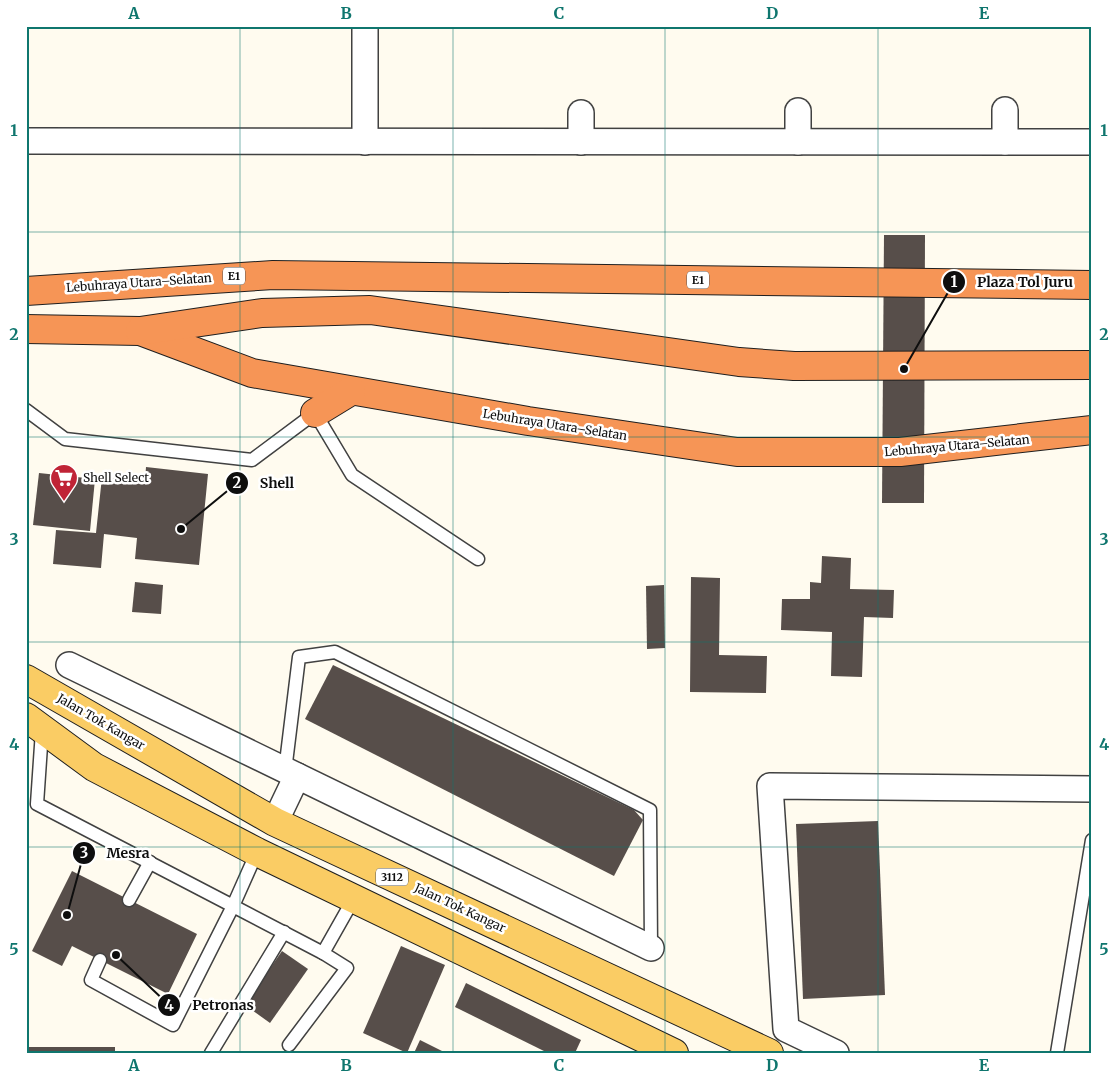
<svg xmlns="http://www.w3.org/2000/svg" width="1118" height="1079" font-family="Merriweather,serif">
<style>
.building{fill:#574e4a}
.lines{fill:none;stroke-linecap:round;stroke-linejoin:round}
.lane-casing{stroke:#414141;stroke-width:15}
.street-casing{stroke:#414141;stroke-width:28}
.primary-casing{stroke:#1f1f1f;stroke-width:30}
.highway-casing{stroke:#1f1f1f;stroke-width:30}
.lane{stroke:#fff;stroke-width:12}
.street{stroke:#fff;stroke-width:25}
.primary{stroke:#facc64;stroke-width:28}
.highway{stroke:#f69556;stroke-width:28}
.grid{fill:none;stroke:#0f766e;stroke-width:1;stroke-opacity:0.55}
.labels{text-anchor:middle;stroke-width:5;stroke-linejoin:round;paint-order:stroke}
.shield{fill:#fff;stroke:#565656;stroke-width:1}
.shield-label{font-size:11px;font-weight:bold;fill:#0e0e0e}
.street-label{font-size:12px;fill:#0e0e0e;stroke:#fff}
.poi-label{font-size:12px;fill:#0e0e0e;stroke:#fff;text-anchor:start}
.leader{fill:none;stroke:#0e0e0e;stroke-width:2}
.callout-dot{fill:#0e0e0e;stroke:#fff;stroke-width:2}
.mark-label{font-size:15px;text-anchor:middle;font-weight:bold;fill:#fff}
.callout-label{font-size:14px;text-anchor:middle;font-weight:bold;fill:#0e0e0e;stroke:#fff;stroke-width:5;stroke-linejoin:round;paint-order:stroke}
.neatline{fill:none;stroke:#0f766e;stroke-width:2}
.grid-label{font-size:16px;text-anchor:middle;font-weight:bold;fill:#0f766e}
</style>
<rect width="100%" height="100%" fill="#fffbef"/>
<!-- building -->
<g class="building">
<path d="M884 235H925L924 503H882Z"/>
<path d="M146 467 208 474 199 565 135 559 137 538 104 534 101 568 53 564 56 530 96 533 102 477 145 481Z"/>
<path d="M39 473 95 479 90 531 33 525Z"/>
<path d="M822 556 851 558 850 589 894 590 893 618 864 617 862 677 831 676 832 632 781 630 782 599H810V582L821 583Z"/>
<path d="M691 577 720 578 719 655 767 656 766 693 690 692Z"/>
<path d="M135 582 163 585 161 614 132 612Z"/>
<path d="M664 585 665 648 647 649 646 586Z"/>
<path d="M333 665 634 810 643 820 614 876 305 719Z"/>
<path d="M878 821 885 995 803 999 796 824Z"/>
<path d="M72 871 197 934 168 994 72 946 62 966 32 951Z"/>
<path d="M401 946 445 965 407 1053 363 1033Z"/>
<path d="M282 951 308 969 270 1023 245 1005Z"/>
<path d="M466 983 581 1040 575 1053H548L455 1007Z"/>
<path d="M420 1040 446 1053H414Z"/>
<rect x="26" y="1047" width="89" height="6"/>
</g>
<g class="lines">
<defs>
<g id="lane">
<path d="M26 410 65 439 252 460 315 413 352 475 478 559"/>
<path d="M42 731 37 804 233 906 257 852"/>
<path d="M285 771 299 657 335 652 650 810 651 948"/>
<path d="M129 900 150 862"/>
<path d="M100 960 91 980 173 1025 233 906 323 953"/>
<path d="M289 1045 347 968 323 953 353 900"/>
<path d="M211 1053 284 932"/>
<path d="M1057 1053 1092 840"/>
</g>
<g id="street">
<path d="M365 26V142"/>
<path d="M581 113V142"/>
<path d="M26 141 1092 142"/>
<path d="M798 142V111"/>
<path d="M1005 142V110"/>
<path d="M69 665 651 948"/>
<path d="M275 822 297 776"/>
<path d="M836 1053 786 1029 770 786 1092 789"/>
</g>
<g id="primary">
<path d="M26 679 275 822 769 1053"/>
<path d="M26 717 94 767 257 852 674 1053"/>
</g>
<g id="highway">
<path d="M26 291 273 275 1092 285"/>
<path d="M26 329 140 331 252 373 528 421 737 452H900L1092 430"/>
<path d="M140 331 262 313 370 310 739 362 794 366 1092 365"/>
<path d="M315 413 351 391"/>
</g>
</defs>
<!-- lane casing -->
<use href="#lane" class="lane-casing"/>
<!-- street casing -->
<use href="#street" class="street-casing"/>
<!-- primary casing -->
<use href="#primary" class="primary-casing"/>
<!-- highway casing -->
<use href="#highway" class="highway-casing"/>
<!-- lane -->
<use href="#lane" class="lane"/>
<!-- street -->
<use href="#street" class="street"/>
<!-- primary -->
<use href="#primary" class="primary"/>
<!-- highway -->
<use href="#highway" class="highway"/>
</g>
<!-- grid -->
<path class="grid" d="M240 26V1053M453 26V1053M665 26V1053M878 26V1053M26 232H1092M26 437H1092M26 642H1092M26 847H1092"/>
<!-- icons -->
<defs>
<symbol id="supermarket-pin" viewBox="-11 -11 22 30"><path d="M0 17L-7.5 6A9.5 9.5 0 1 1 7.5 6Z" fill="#c02436" stroke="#fff"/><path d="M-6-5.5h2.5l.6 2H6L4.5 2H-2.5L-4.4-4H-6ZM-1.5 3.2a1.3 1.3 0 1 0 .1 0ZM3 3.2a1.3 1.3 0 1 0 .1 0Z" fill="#fff"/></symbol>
</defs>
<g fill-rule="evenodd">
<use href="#supermarket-pin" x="48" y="462" width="32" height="43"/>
</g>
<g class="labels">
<!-- shield labels -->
<g class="shield">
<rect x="223" y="267.5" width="22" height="17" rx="4"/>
<rect x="687" y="271.5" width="22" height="17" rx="4"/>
<rect x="376" y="868.5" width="32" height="17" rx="4"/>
</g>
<g class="shield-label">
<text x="234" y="280">E1</text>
<text x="698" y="284">E1</text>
<text x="392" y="881">3112</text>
</g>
<!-- street labels -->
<g class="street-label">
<text transform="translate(139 283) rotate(-4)" y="4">Lebuhraya Utara–Selatan</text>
<text transform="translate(555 425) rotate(9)" y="4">Lebuhraya Utara–Selatan</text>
<text transform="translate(957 446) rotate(-5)" y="4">Lebuhraya Utara–Selatan</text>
<text transform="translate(101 722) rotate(30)" y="4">Jalan Tok Kangar</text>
<text transform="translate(460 908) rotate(25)" y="4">Jalan Tok Kangar</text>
</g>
<!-- poi labels -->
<g class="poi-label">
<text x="83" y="482">Shell Select</text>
</g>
</g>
<!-- callouts -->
<path class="leader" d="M904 369L954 282M181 529L237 483M67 915L84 853M116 955L169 1005"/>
<g class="callout-dot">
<circle cx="904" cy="369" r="5"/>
<circle cx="181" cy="529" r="5"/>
<circle cx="67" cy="915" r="5"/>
<circle cx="116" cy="955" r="5"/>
<circle cx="954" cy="282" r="12"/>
<circle cx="237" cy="483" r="12"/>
<circle cx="84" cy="853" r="12"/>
<circle cx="169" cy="1005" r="12"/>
</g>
<g class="mark-label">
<text x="954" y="287">1</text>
<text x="237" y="488">2</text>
<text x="84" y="858">3</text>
<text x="169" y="1011">4</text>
</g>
<g class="callout-label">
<text x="1025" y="287">Plaza Tol Juru</text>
<text x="277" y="488">Shell</text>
<text x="128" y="858">Mesra</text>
<text x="223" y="1010">Petronas</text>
</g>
<!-- border -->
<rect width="1118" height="1079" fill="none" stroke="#ffffff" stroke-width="55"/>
<rect x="28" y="28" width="1062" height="1024" class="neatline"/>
<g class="grid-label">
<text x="134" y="19">A</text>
<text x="346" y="19">B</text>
<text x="559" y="19">C</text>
<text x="772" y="19">D</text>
<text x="984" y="19">E</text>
<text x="14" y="136">1</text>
<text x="1104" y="136">1</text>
<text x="14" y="340">2</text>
<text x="1104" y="340">2</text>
<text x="14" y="545">3</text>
<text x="1104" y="545">3</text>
<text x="14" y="750">4</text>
<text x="1104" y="750">4</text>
<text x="14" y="955">5</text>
<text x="1104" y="955">5</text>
<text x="134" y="1071">A</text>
<text x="346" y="1071">B</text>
<text x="559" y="1071">C</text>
<text x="772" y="1071">D</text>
<text x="984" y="1071">E</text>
</g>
</svg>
